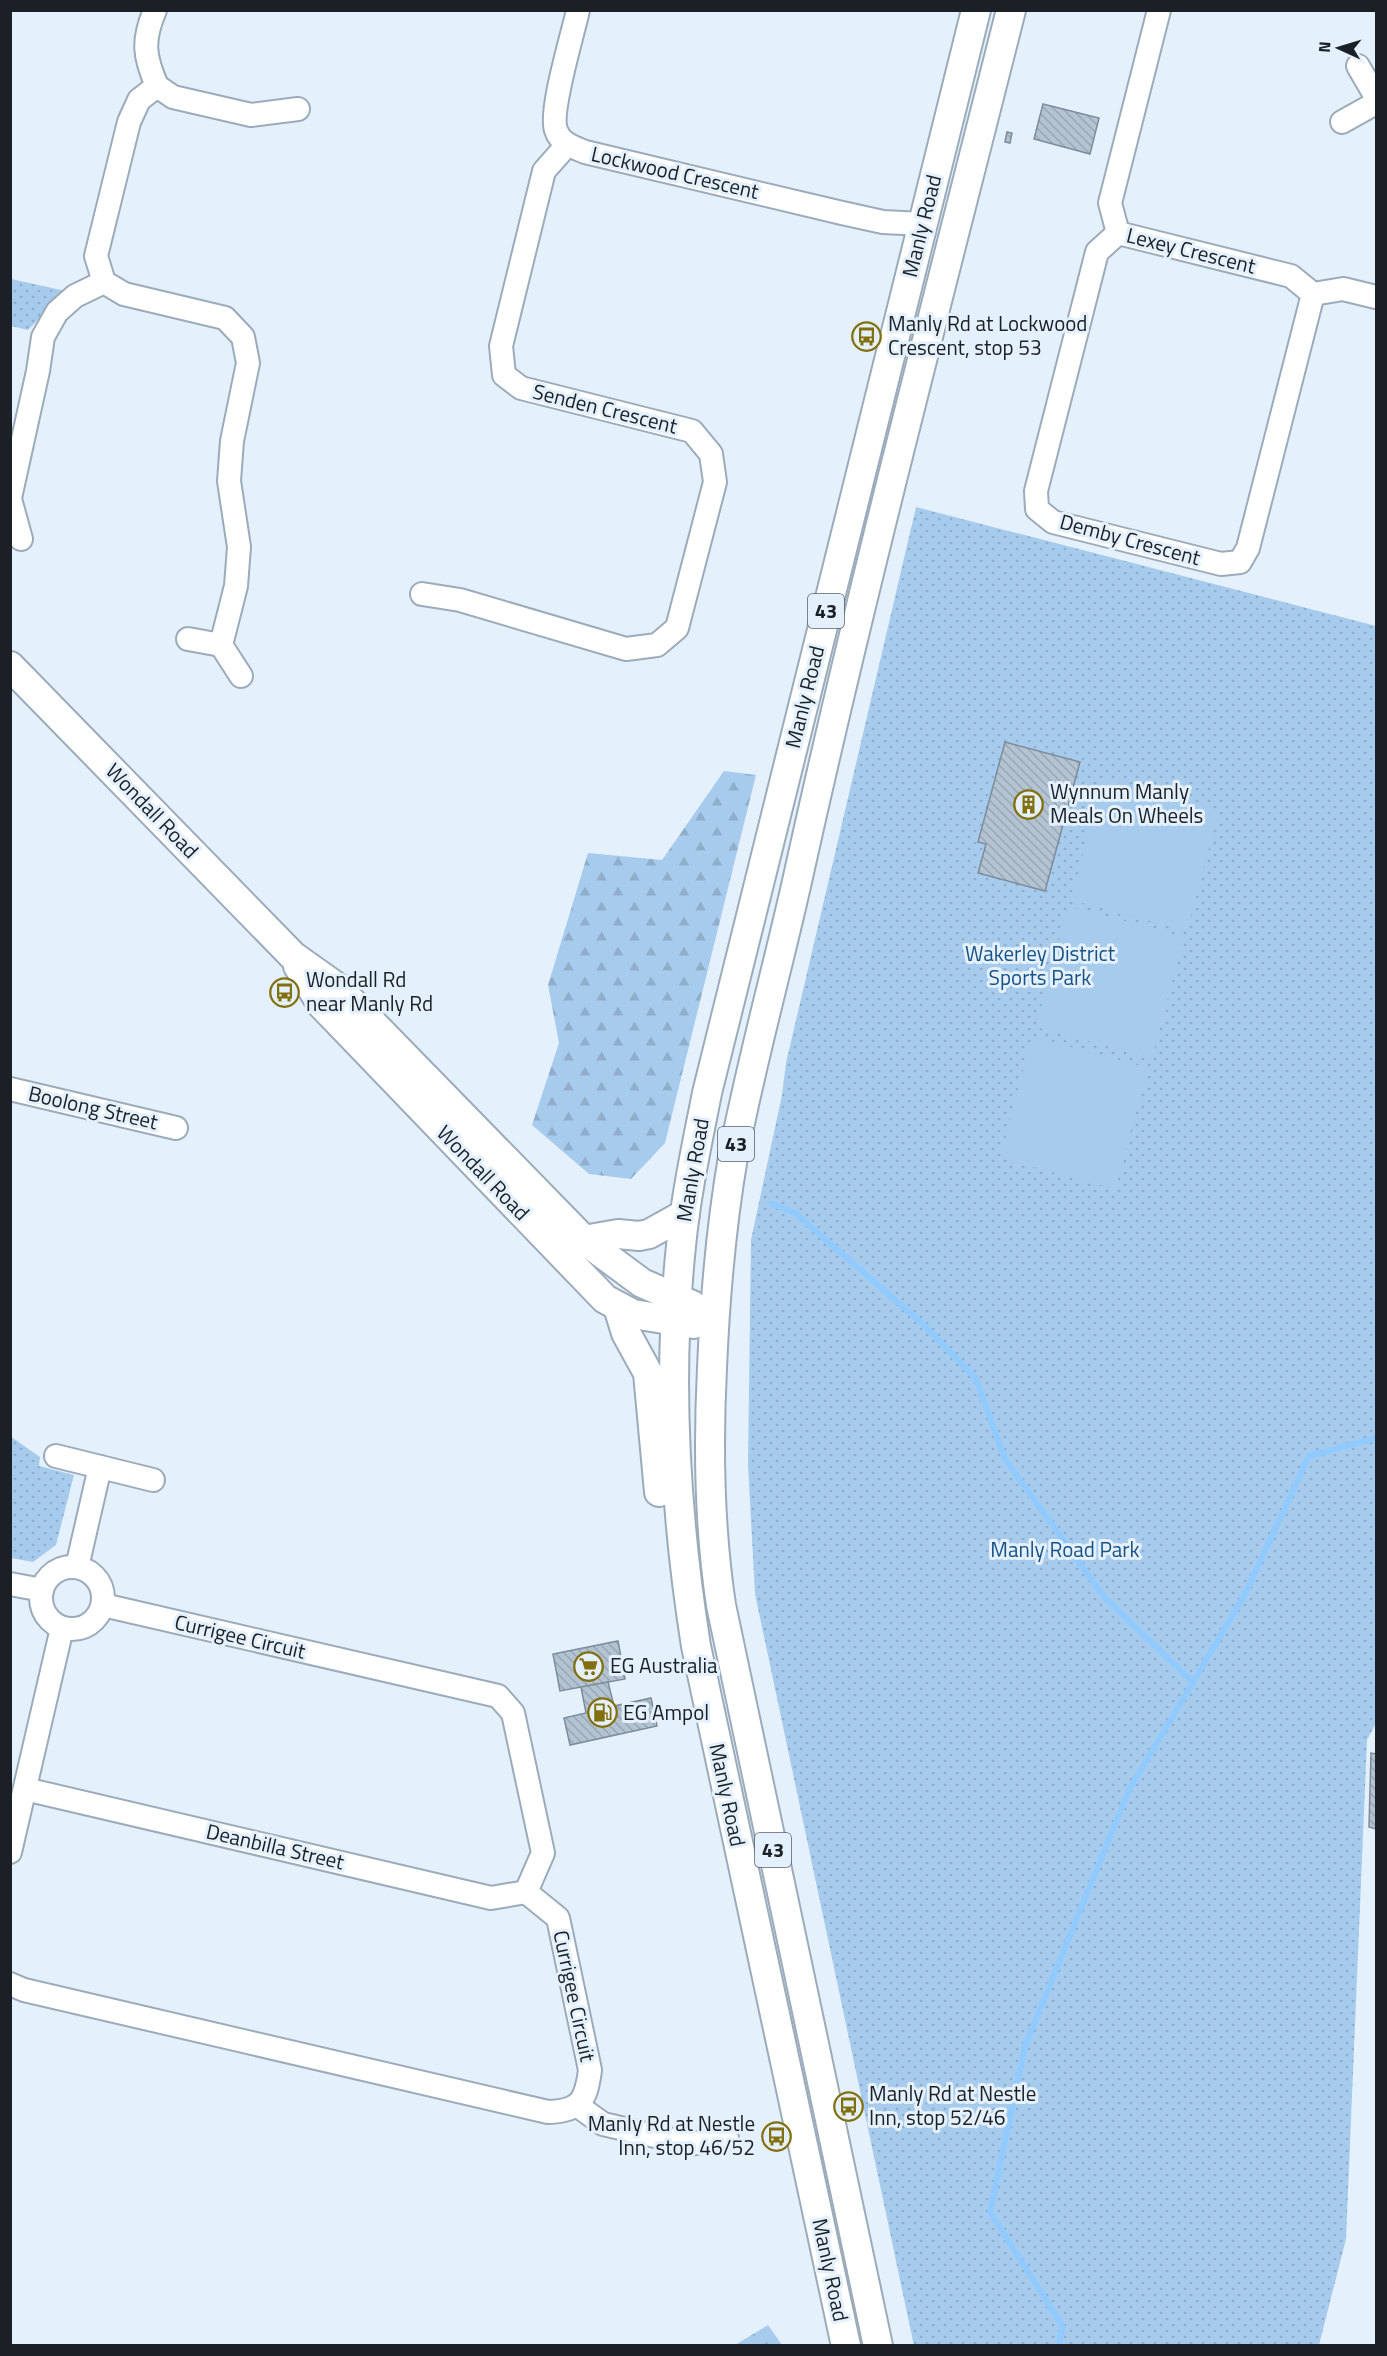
<svg xmlns="http://www.w3.org/2000/svg" width="1387" height="2356" font-family="'Titillium Web',sans-serif">
<style>
.forest{fill:url(#forest-firs)}
.park{fill:url(#park-dots)}
.pitch{fill:#a7cbed}
.lines{fill:none;stroke-linecap:round;stroke-linejoin:round}
.stream{stroke:#91caff;stroke-width:6}
.building{fill:url(#building-back-hatch);stroke:#7d8c9a;stroke-width:1.5}
.minor-casing{stroke:#9cabba;stroke-width:26}
.major-casing{stroke:#9cabba;stroke-width:32}
.minor{stroke:#fff;stroke-width:22}
.major{stroke:#fff;stroke-width:28}
.labels{text-anchor:middle;stroke-width:6;stroke-linejoin:round;paint-order:stroke}
.shield{fill:#e4f1fd;stroke:#575f66;stroke-width:1.5}
.shield-label{font-size:20px;font-weight:bold;fill:#1a2025}
.street-label{font-size:21px;fill:#1a2025;stroke:#e4f1fd}
.poi-label{font-size:21px;fill:#1a2025;stroke:#e4f1fd;text-anchor:start}
.park-label{font-size:21px;fill:#175485;stroke:#e4f1fd}
</style>
<defs>
<pattern id="forest-firs" width="22" height="20" patternUnits="userSpaceOnUse" patternTransform="scale(1.5)"><rect width="22" height="20" fill="#a7cbed"/><path d="M5 1l3.5 6h-7zM16 11l3.5 6h-7z" fill="#8faecb"/></pattern>
<pattern id="park-dots" width="8" height="8" patternUnits="userSpaceOnUse" patternTransform="scale(1.5)"><rect width="8" height="8" fill="#a7cbed"/><path d="M2 2h.1M6 6h.1" fill="none" stroke="#8faecb" stroke-width="1.8" stroke-linecap="round"/></pattern>
<pattern id="building-back-hatch" width="6" height="6" patternUnits="userSpaceOnUse" patternTransform="scale(1.5)"><rect width="6" height="6" fill="#b3c3d2"/><path d="M-1 5l2 2M0 0l6 6M5-1l2 2" fill="none" stroke="#99a7b4"/></pattern>
</defs>
<rect width="100%" height="100%" fill="#e4f1fd"/>
<!-- forest -->
<g class="forest">
<path d="M724 771 756 775 665 1143 631 1179 589 1174 532 1125 559 1043 548 985 588 853 662 860Z"/>
<path d="M768 2325 782 2345H735Z"/>
</g>
<!-- park -->
<g class="park">
<path d="M11 279 66 291 28 330 11 326Z"/>
<path d="M916 507 1376 626V1723L1367 1740 1346 2239 1319 2345 914 2346 755 1594 748 1464 751 1240 782 1095 786 1063Z"/>
<path d="M10 1436 40 1457 39 1466 74 1475 56 1545 33 1562 11 1558Z"/>
</g>
<!-- pitch -->
<g class="pitch">
<path d="M1103 778 1219 810 1187 931 1071 900Z"/>
<path d="M1068 906 1184 937 1152 1058 1036 1027Z"/>
<path d="M1032 1037 1148 1068 1115 1189 1000 1158Z"/>
</g>
<g class="lines">
<!-- stream -->
<g class="stream">
<path d="M772 1204 795 1213 923 1324 976 1379 1005 1459 1104 1597 1193 1682"/>
<path d="M1059 2346 1062 2325 990 2212 1025 2046 1129 1790 1244 1596 1309 1456 1376 1438"/>
</g>
</g>
<!-- building -->
<g class="building">
<path d="M1043 104 1099 118 1090 154 1034 139Z"/>
<path d="M1007 132 1012 133 1010 143 1005 142Z"/>
<path d="M1005 742 1080 762 1045 891 978 873 986 844 978 842Z"/>
<path d="M618 1641 625 1679 560 1691 553 1654Z"/>
<path d="M608 1682 614 1706 651 1698 657 1726 570 1745 564 1718 586 1713 581 1687Z"/>
<path d="M1371 1753 1376 1754V1829L1369 1827Z"/>
</g>
<g class="lines">
<defs>
<g id="minor">
<path d="M155 10C142 41 144 56 157 86L139 100 129 122 96 256 104 282 124 294 225 318 243 337 248 363 232 441 229 481 239 547 236 586 221 645 241 676"/>
<path d="M578 10C573 34 549 111 556 130 560 143 573 147 585 152L842 213 883 222 923 224"/>
<path d="M1159 10 1110 203 1118 233 1291 276 1313 294 1343 289 1376 297"/>
<path d="M1358 66 1376 97"/>
<path d="M157 86 173 97 251 115 298 109"/>
<path d="M1342 122 1376 103"/>
<path d="M1118 233 1097 252 1036 491 1037 509 1053 522 1221 564 1240 562 1248 548 1313 294"/>
<path d="M10 498 38 371 43 337 57 312 75 296 104 282"/>
<path d="M10 499 21 539"/>
<path d="M422 594 460 600 626 649 657 645 677 628 715 482 711 454 692 431 521 388 504 375 501 346 544 171 567 145"/>
<path d="M188 639 221 645"/>
<path d="M10 1089 176 1128"/>
<path d="M56 1456 153 1480"/>
<circle cx="72" cy="1598" r="31"/>
<path d="M77 1567 100 1467"/>
<path d="M10 1584 42 1590"/>
<path d="M25 1789 491 1898 526 1892"/>
<path d="M10 1852 62 1628"/>
<path d="M10 1984 24 1990 548 2112C580 2111 586 2101 590 2070L558 1918 526 1892 543 1853 513 1713 498 1696 103 1605"/>
<path d="M578 2106 603 2124 690 2144 727 2138"/>
</g>
<g id="major">
<path d="M10 666 293 956 338 988 584 1240 642 1283 692 1305"/>
<path d="M298 966 322 1005 605 1299 633 1314 694 1324"/>
<path d="M584 1240 618 1234 639 1236 649 1234 685 1214"/>
<path d="M618 1307 626 1333 648 1373 659 1492"/>
<path d="M846 2346 696 1646C675 1513 667 1379 681 1246 686 1194 697 1144 707 1093L976 10"/>
<path d="M878 2346 721 1605C709 1526 708 1448 712 1368 715 1297 721 1227 733 1157 751 1063 777 971 798 877 862 587 938 299 1011 10"/>
</g>
</defs>
<!-- minor casing -->
<use href="#minor" class="minor-casing"/>
<!-- major casing -->
<use href="#major" class="major-casing"/>
<!-- minor -->
<use href="#minor" class="minor"/>
<!-- major -->
<use href="#major" class="major"/>
</g>
<!-- icons -->
<defs>
<symbol id="bus-ring" viewBox="-11 -11 22 22"><circle r="9.5" fill="#e4f1fd" stroke="#82700f" stroke-width="1.5"/><path d="M-5-6H5V4H4V6H2V4H-2V6H-4V4H-5ZM-3.5-4V0h7V-4ZM-3.5 1.2v1.5H-2V1.2ZM2 1.2v1.5H3.5V1.2Z" fill="#82700f"/></symbol>
<symbol id="building-ring" viewBox="-11 -11 22 22"><circle r="9.5" fill="#e4f1fd" stroke="#82700f" stroke-width="1.5"/><path d="M-4-6H4V6H1V3H-1V6H-4ZM-2.5-4.3h1.7v1.8h-1.7ZM.8-4.3h1.7v1.8H.8ZM-2.5-1h1.7V.8h-1.7ZM.8-1h1.7V.8H.8Z" fill="#82700f"/></symbol>
<symbol id="supermarket-ring" viewBox="-11 -11 22 22"><circle r="9.5" fill="#e4f1fd" stroke="#82700f" stroke-width="1.5"/><path d="M-6-5.5h2.5l.6 2H6L4.5 2H-2.5L-4.4-4H-6ZM-1.5 3.2a1.3 1.3 0 1 0 .1 0ZM3 3.2a1.3 1.3 0 1 0 .1 0Z" fill="#82700f"/></symbol>
<symbol id="fuel-ring" viewBox="-11 -11 22 22"><circle r="9.5" fill="#e4f1fd" stroke="#82700f" stroke-width="1.5"/><path d="M-5.5-6h7V0h2V4h1.3V-2.5L3-4.5l.8-.8L6-3V5H2.5V1h-1V6h-7ZM-4.2-4.7v3.2H.2V-4.7Z" fill="#82700f"/></symbol>
</defs>
<g fill-rule="evenodd">
<use href="#bus-ring" x="850" y="320" width="33" height="33"/>
<use href="#building-ring" x="1012" y="788" width="33" height="33"/>
<use href="#bus-ring" x="268" y="976" width="33" height="33"/>
<use href="#supermarket-ring" x="572" y="1650" width="33" height="33"/>
<use href="#fuel-ring" x="586" y="1696" width="33" height="33"/>
<use href="#bus-ring" x="832" y="2090" width="33" height="33"/>
<use href="#bus-ring" x="760" y="2120" width="33" height="33"/>
</g>
<g class="labels">
<!-- shield labels -->
<g class="shield">
<rect x="808" y="594" width="36" height="34" rx="4.5"/>
<rect x="718" y="1127" width="36" height="34" rx="4.5"/>
<rect x="755" y="1833" width="36" height="34" rx="4.5"/>
</g>
<g class="shield-label">
<text x="826" y="618">43</text>
<text x="736" y="1151">43</text>
<text x="773" y="1857">43</text>
</g>
<!-- street labels -->
<g class="street-label">
<text transform="translate(675 173) rotate(13)" y="7">Lockwood Crescent</text>
<text transform="translate(922 226) rotate(-76)" y="7">Manly Road</text>
<text transform="translate(1191 251) rotate(14)" y="7">Lexey Crescent</text>
<text transform="translate(605 409) rotate(14)" y="7">Senden Crescent</text>
<text transform="translate(1130 540) rotate(15)" y="7">Demby Crescent</text>
<text transform="translate(805 697) rotate(-76)" y="7">Manly Road</text>
<text transform="translate(152 811) rotate(46)" y="7">Wondall Road</text>
<text transform="translate(93 1108) rotate(13)" y="7">Boolong Street</text>
<text transform="translate(693 1170) rotate(-80)" y="7">Manly Road</text>
<text transform="translate(483 1173) rotate(46)" y="7">Wondall Road</text>
<text transform="translate(240 1637) rotate(13)" y="7">Currigee Circuit</text>
<text transform="translate(727 1795) rotate(78)" y="7">Manly Road</text>
<text transform="translate(275 1847) rotate(13)" y="7">Deanbilla Street</text>
<text transform="translate(574 1996) rotate(78)" y="7">Currigee Circuit</text>
<text transform="translate(830 2270) rotate(78)" y="7">Manly Road</text>
</g>
<!-- poi labels -->
<g class="poi-label">
<text x="888" y="331">Manly Rd at Lockwood<tspan x="888" dy="24">Crescent, stop 53</tspan></text>
<text x="1050" y="799">Wynnum Manly<tspan x="1050" dy="24">Meals On Wheels</tspan></text>
<text x="306" y="987">Wondall Rd<tspan x="306" dy="24">near Manly Rd</tspan></text>
<text x="610" y="1673">EG Australia</text>
<text x="623" y="1720">EG Ampol</text>
<text x="869" y="2101">Manly Rd at Nestle<tspan x="869" dy="24">Inn, stop 52/46</tspan></text>
<text x="755" y="2131" text-anchor="end">Manly Rd at Nestle<tspan x="755" dy="24">Inn, stop 46/52</tspan></text>
</g>
<!-- park labels -->
<g class="park-label">
<text x="1040" y="961">Wakerley District<tspan x="1040" dy="24">Sports Park</tspan></text>
<text x="1065" y="1557">Manly Road Park</text>
</g>
</g>
<!-- border -->
<rect width="1387" height="2356" fill="none" stroke="#1a2025" stroke-width="24"/>
<!-- north arrow -->
<g transform="translate(1339 48) rotate(274)" stroke="#e4f1fd" stroke-width="4.5" paint-order="stroke">
<path d="M0-4.5L10 22L0 15L-10 22Z" fill="#1a2025"/>
<text y="-9" font-size="16" font-weight="bold" text-anchor="middle" fill="#1a2025">N</text>
</g>
</svg>
